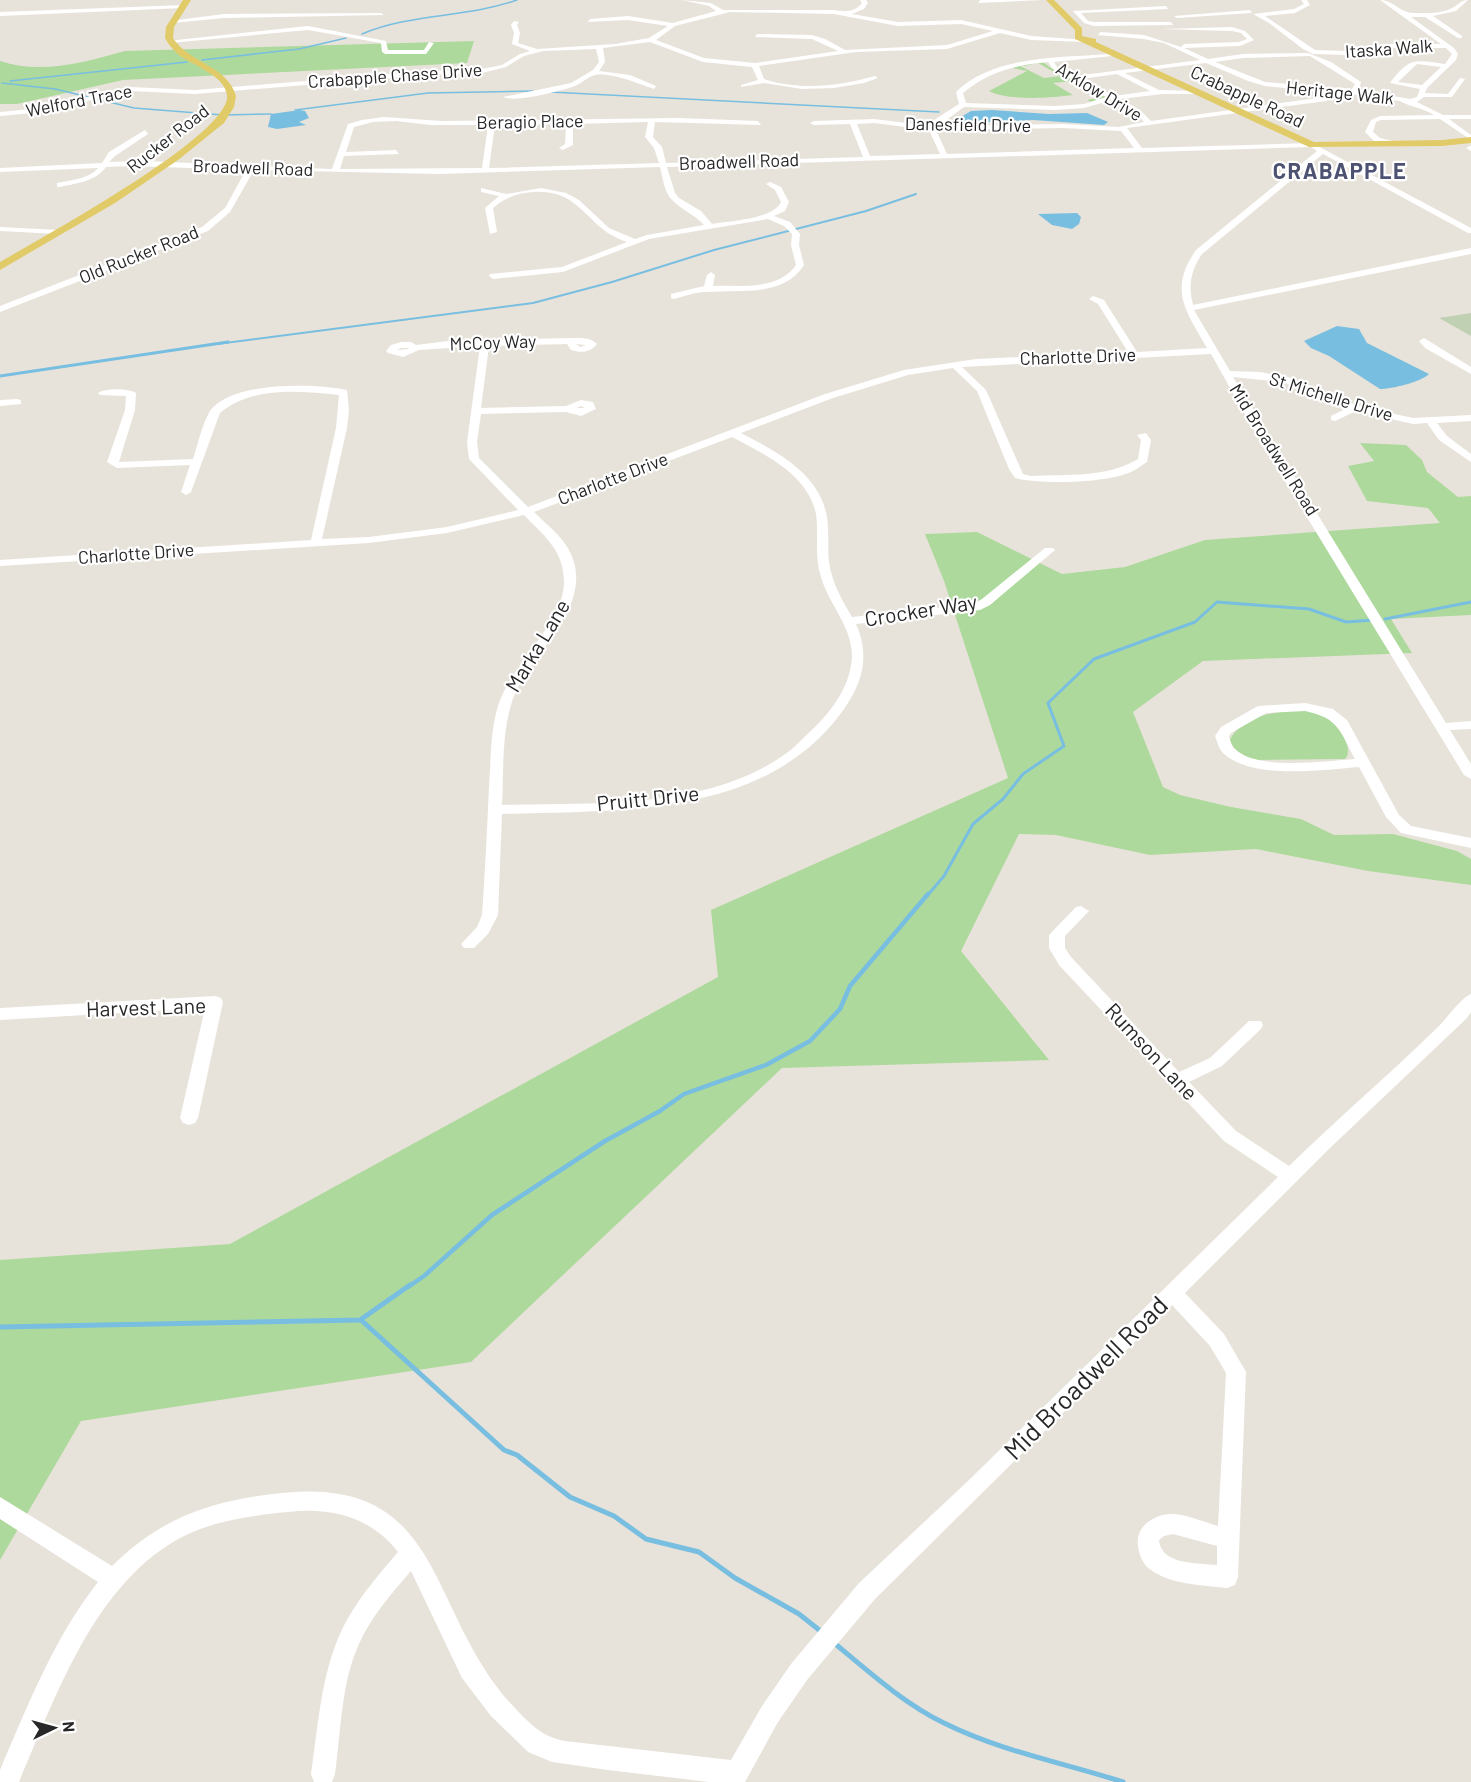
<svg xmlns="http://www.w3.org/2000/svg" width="1471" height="1782" font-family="Barlow,sans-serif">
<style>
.green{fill:#aed99c}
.cemetery{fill:#c0d0b3}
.water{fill:#78bee0}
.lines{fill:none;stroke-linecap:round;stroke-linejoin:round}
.stream-far4{stroke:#78bee0;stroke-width:1.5}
.stream-far3{stroke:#78bee0;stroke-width:2}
.stream-far2{stroke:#78bee0;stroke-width:3}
.stream-far1{stroke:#78bee0;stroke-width:4.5}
.stream{stroke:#78bee0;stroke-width:5}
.minor{fill:#fff;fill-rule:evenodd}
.major{fill:#e0cb68;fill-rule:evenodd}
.labels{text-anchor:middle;stroke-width:4.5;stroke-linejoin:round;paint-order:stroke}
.far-street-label{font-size:18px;fill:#272727;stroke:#fff}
.street-label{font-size:21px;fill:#272727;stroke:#fff}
.far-district-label{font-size:22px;font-weight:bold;letter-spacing:1.5px;fill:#4d5272;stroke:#fff}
.near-street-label{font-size:26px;fill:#272727;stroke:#fff}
</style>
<rect width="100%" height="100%" fill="#e8e3da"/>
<!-- green -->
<g class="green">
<path d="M474 41 467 63 123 80 17 104H0V61C41 75 85 62 125 51Z"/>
<path d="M1043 62 1051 68 1109 97 1091 102 1087 100 1103 97 1072 81 1053 83 1073 95C1052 98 1007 101 989 91L1027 71 1013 68 1016 64 1044 78 1061 76 1038 63 1024 66 1020 64Z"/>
<path d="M1360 443 1406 445 1422 460 1427 472 1458 497 1471 496V615L1391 619 1412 653 1203 661 1133 712 1163 787 1180 795 1231 807 1301 819 1334 835 1393 834 1457 851 1471 859V885L1368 871 1256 849 1150 855 1056 835 1019 834 961 951 1049 1060 782 1068 471 1362 81 1421 0 1560V1260L230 1244 718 977 711 910 1008 778 944 581 925 534 977 532 1062 574 1125 567 1205 540 1440 523 1428 508 1367 501 1348 466 1374 461Z"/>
<path d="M1302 710C1312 711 1320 713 1329 719 1338 726 1355 749 1345 759L1257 760C1244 757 1233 752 1230 739 1244 715 1277 711 1302 710Z"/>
</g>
<!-- cemetery -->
<path class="cemetery" d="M1471 313V336L1439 318Z"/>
<!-- water -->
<g class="water">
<path d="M300 110 305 111 309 118 299 122 306 125 277 129 268 127 271 114Z"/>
<path d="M992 110 1049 114 1087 113 1108 122 1104 125 1033 120 956 123 954 121 971 111Z"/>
<path d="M1077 213 1081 217 1079 224 1072 229 1052 225 1038 214Z"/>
<path d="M1337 326 1359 329 1367 343 1429 374C1421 382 1392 389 1380 389L1329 356 1311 348 1304 341Z"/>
</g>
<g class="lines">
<!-- stream-far4 -->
<g class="stream-far4">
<path d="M362 34C412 13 466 18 517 0"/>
<path d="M202 60 299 49 346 38"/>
<path d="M10 81 187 62"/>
<path d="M2 83 55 89 134 108 223 115 271 114"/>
<path d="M550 92 939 112"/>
<path d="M295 110 428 93 533 91"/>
</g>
<!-- stream-far3 -->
<path class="stream-far3" d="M217 344 533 303 612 282 714 250 866 211 916 194"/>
<!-- stream-far2 -->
<g class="stream-far2">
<path d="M0 376 228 342"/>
<path d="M1385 619 1471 602"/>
<path d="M927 896 944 876 973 824 1003 799 1023 774 1064 746 1048 703 1094 659 1195 622 1217 602 1309 609 1346 622 1373 620"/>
</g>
<!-- stream-far1 -->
<path class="stream-far1" d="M408 1287 424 1276 492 1215 605 1141 660 1111 684 1094 766 1065 810 1041 840 1009 850 986 928 894"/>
<!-- stream -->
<g class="stream">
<path d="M361 1320 504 1450 517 1455 570 1497 614 1516 646 1539 699 1552 735 1578 799 1614 823 1633"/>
<path d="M0 1327 360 1320 410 1285"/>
<path d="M833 1642C868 1671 903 1703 944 1723 1000 1751 1064 1763 1123 1782"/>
</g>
<!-- minor -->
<g class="minor">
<path d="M682 0 711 3 723 10H834C844 12 856 12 862 3L860 0H866L868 3 864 9 852 14 898 22 961 20 1031 36 1087 40 1084 42 1031 40 1000 33 947 49 856 52 759 66 764 79C799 91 840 86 875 76L878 78 864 83 834 88 802 89 764 83 741 87V85L758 80 752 67 703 62 650 42 603 48 605 62 599 71 630 75 656 86 654 89C639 84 612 72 595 75 589 76 582 83 575 86 561 91 515 103 503 97L571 83 593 70 599 62 596 49 543 51 524 56 506 67 482 73 428 75 195 94 130 91 107 95 55 111 0 116V112L54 107 104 92 130 87 195 90 428 71 482 69 502 65 520 54 530 51 512 44 514 33 511 25 514 21 519 22 517 25 520 33 518 43 537 49 615 44 649 38 668 26 628 20 588 22 590 19 628 16 673 23 716 11 709 6ZM730 12 834 14 898 26 961 24 993 31 947 45 845 50 825 39 812 35 757 34 755 37 812 39 838 51 755 63 704 58 656 40 675 26Z"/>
<path d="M980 0H1042L978 3Z"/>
<path d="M1301 0H1307L1310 5 1295 13 1265 16 1315 50 1348 51 1385 44H1441L1380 0C1393 0 1400 13 1414 13 1426 13 1441 14 1452 8 1459 5 1460 0 1468 0L1456 11 1433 16 1462 36V38H1458L1425 17H1411L1454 48 1458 54 1456 60 1427 88 1425 93 1448 94 1460 78 1465 79 1452 97H1424L1417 102 1443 115H1471V119H1449L1471 135V140L1440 119 1381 120 1376 122 1373 132 1380 138 1402 143 1398 145 1375 142 1365 132 1371 120 1380 116 1434 115C1423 108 1407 106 1400 101L1337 92 1336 95 1326 101 1127 128 1142 148 1312 143 1471 228V233H1468L1323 154 1202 254C1191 270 1188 285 1193 305L1471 248V254L1194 310 1230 371 1260 372 1288 377 1358 406 1413 418 1471 415V421L1437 423 1447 436 1471 454V462L1439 440 1427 423 1413 424 1356 411 1335 421 1331 420V416L1347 408 1283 382 1233 377 1446 723 1471 721V729L1450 730 1471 764V779L1464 775 1252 427 1211 354 962 367 986 390 1023 474 1031 476C1067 474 1107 478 1138 459L1141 440 1137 435 1146 433 1151 440 1147 462C1142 465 1136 470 1131 472 1106 483 1041 485 1015 478L1009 469 977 391 953 368 908 375 833 398 741 433C775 451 816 471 826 512 830 528 827 546 829 562 832 583 842 600 852 617L973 604 982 599 1045 548H1053L1055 550 990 605 980 610 856 624C870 655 863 682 844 709 767 818 621 810 502 814L498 915 488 934 474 948H464L461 944 477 927 482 915C485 872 487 830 489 787 491 760 490 732 498 706 511 664 563 624 564 583 564 550 545 537 524 515L447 533 369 543 0 566V560L311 540 336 428 339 395C299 391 252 386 220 413L191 492 186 495 181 492 190 465 117 468 107 462 125 410 126 396 100 395 98 393C106 388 128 388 136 393L135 410 119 462 193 459C198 444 202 424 210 411 231 381 316 383 347 390L349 410 347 428 322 539 369 537 447 527 518 510 469 459 467 442 480 346 419 350 403 357 388 353 386 351 391 345 401 342H411L416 345 448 341 571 338C581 338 590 337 597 344 590 353 581 353 571 350L567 344 489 346 481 408 566 406 581 400 593 402 596 409 581 416 566 412 481 414 477 442 479 458 528 507 825 394 904 370 976 359 1128 352 1098 304 1089 299 1093 296 1104 300 1137 352 1207 348C1186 311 1168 290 1196 250L1317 151 1311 147 667 167 675 193 679 198 701 211 712 224C729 221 774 219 781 202L775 190 766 184 770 182 781 187 789 202 785 211 774 216 790 222 800 234 799 245 804 265C783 298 740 289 706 292 695 292 685 296 674 299L671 298V294L704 286 707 275 711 272 715 275 713 286C740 285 778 291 796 265L791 245 792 234 784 226 768 219 649 239 563 272 493 279 489 276 490 274 562 267 627 242C598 232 593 217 571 201 550 186 511 190 493 208L497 232 490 234 485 208 499 196 481 192V188L506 194 541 188 566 193 579 200 609 228 635 239 647 235 704 225C694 214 682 210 672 200 664 192 663 178 660 167L440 174 254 170 230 212 208 231 0 312V306L202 227 225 208 246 170 133 166 106 167C95 182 77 183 60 187H57V183C71 180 89 179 98 168L0 172V168L102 163 109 152 145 130 148 134 115 156 109 162 145 161 332 169 348 124 362 120 384 117 442 121 679 118 758 121 761 125 655 122 653 137 662 147 666 163 863 157 850 124 814 125 810 123 814 121 874 119 931 126 934 120 959 104 956 92C993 55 1060 58 1109 54L1112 56 1054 62 1057 67 1075 76 1200 60 1164 43 1144 39 1098 35 1100 32 1144 35 1181 47 1184 44 1239 42 1247 39 1241 33 1232 31 1162 29 1232 27 1245 31 1254 40 1240 46 1184 48 1208 59 1243 54 1308 53 1331 62 1361 82 1359 90 1410 99 1417 97 1420 89 1390 83C1410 57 1414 60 1445 64L1452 54 1446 48H1385L1348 55 1313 54 1303 49 1269 23 1253 14 1294 9 1304 4ZM1310 56 1355 84 1352 89 1265 82 1215 62 1243 58ZM1048 62 1053 69 1106 97 1084 104 1055 106 966 103 963 93C988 72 1016 65 1048 62ZM1206 63 1248 81 1265 86 1331 93 1324 97 1151 121 1140 110 1120 99 1163 94H1201L1199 91 1159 90 1125 73ZM1417 64 1441 67 1422 85 1398 82ZM1117 74 1150 91 1114 96 1081 79ZM1112 100 1136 112 1144 122 1119 127 1063 124 938 126 964 107 1055 110 1084 108ZM396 121 430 125H488L482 168 340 169 344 156 399 154 396 150 346 152 354 127 373 122ZM648 122 645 137 654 148 659 163 489 168 495 125 566 124 565 144 559 148 563 150 573 145V124ZM874 123 929 130 940 154 870 156 857 124ZM1063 128 1121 131 1134 148 947 154 936 130ZM576 344 586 345 580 347ZM401 348H408L409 349 397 350ZM581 406 585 408H575H576ZM732 437C764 454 808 474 816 514 819 535 814 556 821 577 829 605 852 626 852 656 851 684 834 708 815 727 807 734 800 742 792 749 712 811 597 802 502 805 504 769 501 731 514 696 533 649 602 601 566 545 558 533 544 522 534 512Z"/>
<path d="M185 5 183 8 0 16V12Z"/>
<path d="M1166 6 1168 9 1081 13 1088 21 1094 22H1171L1173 25 1094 26 1084 23 1073 11Z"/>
<path d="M1250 10 1252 13 1177 18 1174 16Z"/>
<path d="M224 14 381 13 384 15 224 18 173 23 170 21Z"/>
<path d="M308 26 386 41 388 50H424L429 42 434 43 426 54H385L382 52 381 43 308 30 170 43 167 41Z"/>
<path d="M1470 146H1471V151L1466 148Z"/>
<path d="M0 227 58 230 62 232 58 234 0 231Z"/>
<path d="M1424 338 1471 367V374L1425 348 1419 341Z"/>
<path d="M17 399 21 400V404L0 406V400Z"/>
<path d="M1305 703 1333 709 1347 720 1399 815 1411 826 1471 838V848L1401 833 1386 817 1359 767C1323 770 1251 780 1223 753 1219 749 1217 741 1215 736L1221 727 1258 706ZM1305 711C1339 718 1340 731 1355 759 1325 761 1257 771 1235 749 1231 746 1230 740 1229 736L1231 733 1266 713Z"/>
<path d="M1081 906 1089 911 1065 936V948L1071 957 1179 1072 1210 1058 1249 1021H1261L1263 1025 1261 1029 1222 1066 1189 1082 1236 1131 1289 1166C1338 1118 1390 1074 1439 1026 1447 1018 1462 997 1471 994V1012L1467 1018 1331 1147 1185 1293 1224 1334 1246 1372 1238 1577 1235 1585 1227 1588C1202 1585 1172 1585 1151 1570 1143 1565 1139 1555 1138 1546 1135 1526 1155 1513 1174 1514 1188 1515 1204 1522 1218 1526L1226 1373 1210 1346 1172 1305 875 1599 807 1680 778 1722 745 1782H709L608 1770 552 1762 528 1752 491 1716 462 1678 411 1571C391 1594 370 1618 358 1646 341 1685 341 1732 335 1774L332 1782H314L311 1774C319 1721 321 1666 348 1618 362 1594 380 1573 398 1552 371 1517 331 1507 288 1512 258 1515 224 1519 195 1531 99 1571 57 1693 19 1782H0V1770C28 1705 54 1638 98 1582L0 1519V1497L112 1566C158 1521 202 1504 265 1495 448 1467 422 1608 513 1706 529 1723 542 1737 565 1741L731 1760 762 1706 791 1664 859 1583 968 1481 1278 1177 1224 1141 1059 965 1049 948V935L1076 907ZM1173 1534 1217 1546V1565C1197 1563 1161 1565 1159 1540L1164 1536Z"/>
<path d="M215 996 221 998 223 1002 198 1118 195 1123 189 1125 183 1123 180 1118 205 1008 0 1020V1008Z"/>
</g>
<!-- major -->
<g class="major">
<path d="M183 0H191L174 27 173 38C189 63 228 66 236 96L234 107 224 123 178 160 115 203 0 270V262C36 241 233 134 227 95 224 75 194 66 179 55 173 50 169 45 165 38L166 27Z"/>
<path d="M1046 0H1054L1082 28V36L1096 39V42L1314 142 1442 140 1471 137V143L1442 146 1309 147 1075 39V30Z"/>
</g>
</g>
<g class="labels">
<!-- far-street labels -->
<g class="far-street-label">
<text transform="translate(1389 49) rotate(-4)" y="6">Itaska Walk</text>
<text transform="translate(395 76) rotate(-4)" y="6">Crabapple Chase Drive</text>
<text transform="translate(1099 92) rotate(31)" y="6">Arklow Drive</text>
<text transform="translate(1340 93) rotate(6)" y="6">Heritage Walk</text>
<text transform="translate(1247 97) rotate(25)" y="6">Crabapple Road</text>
<text transform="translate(79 101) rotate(-11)" y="6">Welford Trace</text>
<text transform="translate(530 122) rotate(-1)" y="6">Beragio Place</text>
<text transform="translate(968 125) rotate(1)" y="6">Danesfield Drive</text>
<text transform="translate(168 139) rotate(-38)" y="6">Rucker Road</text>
<text transform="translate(739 162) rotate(-2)" y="6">Broadwell Road</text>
<text transform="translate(253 168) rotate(2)" y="6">Broadwell Road</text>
<text transform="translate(139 255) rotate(-22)" y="6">Old Rucker Road</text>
<text transform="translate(493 343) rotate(-2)" y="6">McCoy Way</text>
<text transform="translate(1078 357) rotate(-2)" y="6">Charlotte Drive</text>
<text transform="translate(1331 397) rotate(17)" y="6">St Michelle Drive</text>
<text transform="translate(1274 450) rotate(58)" y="6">Mid Broadwell Road</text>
<text transform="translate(613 479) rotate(-21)" y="6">Charlotte Drive</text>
<text transform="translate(136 554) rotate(-4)" y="6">Charlotte Drive</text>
</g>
<!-- street labels -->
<g class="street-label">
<text transform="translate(921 611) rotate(-9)" y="7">Crocker Way</text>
<text transform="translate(538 646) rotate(-59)" y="7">Marka Lane</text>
<text transform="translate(648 799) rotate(-6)" y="7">Pruitt Drive</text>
<text transform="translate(146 1008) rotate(-2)" y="7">Harvest Lane</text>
<text transform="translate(1151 1052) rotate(47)" y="7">Rumson Lane</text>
</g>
<!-- far-district labels -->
<g class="far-district-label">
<text x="1340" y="179">CRABAPPLE</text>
</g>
<!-- near-street labels -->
<g class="near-street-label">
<text transform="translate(1086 1378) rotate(-45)" y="9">Mid Broadwell Road</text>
</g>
</g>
<!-- north arrow -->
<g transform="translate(54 1728) rotate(85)" stroke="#ffffff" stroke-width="4.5" paint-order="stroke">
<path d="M0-4.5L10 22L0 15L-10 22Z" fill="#272727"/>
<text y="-9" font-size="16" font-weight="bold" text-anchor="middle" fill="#272727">N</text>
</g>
</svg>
